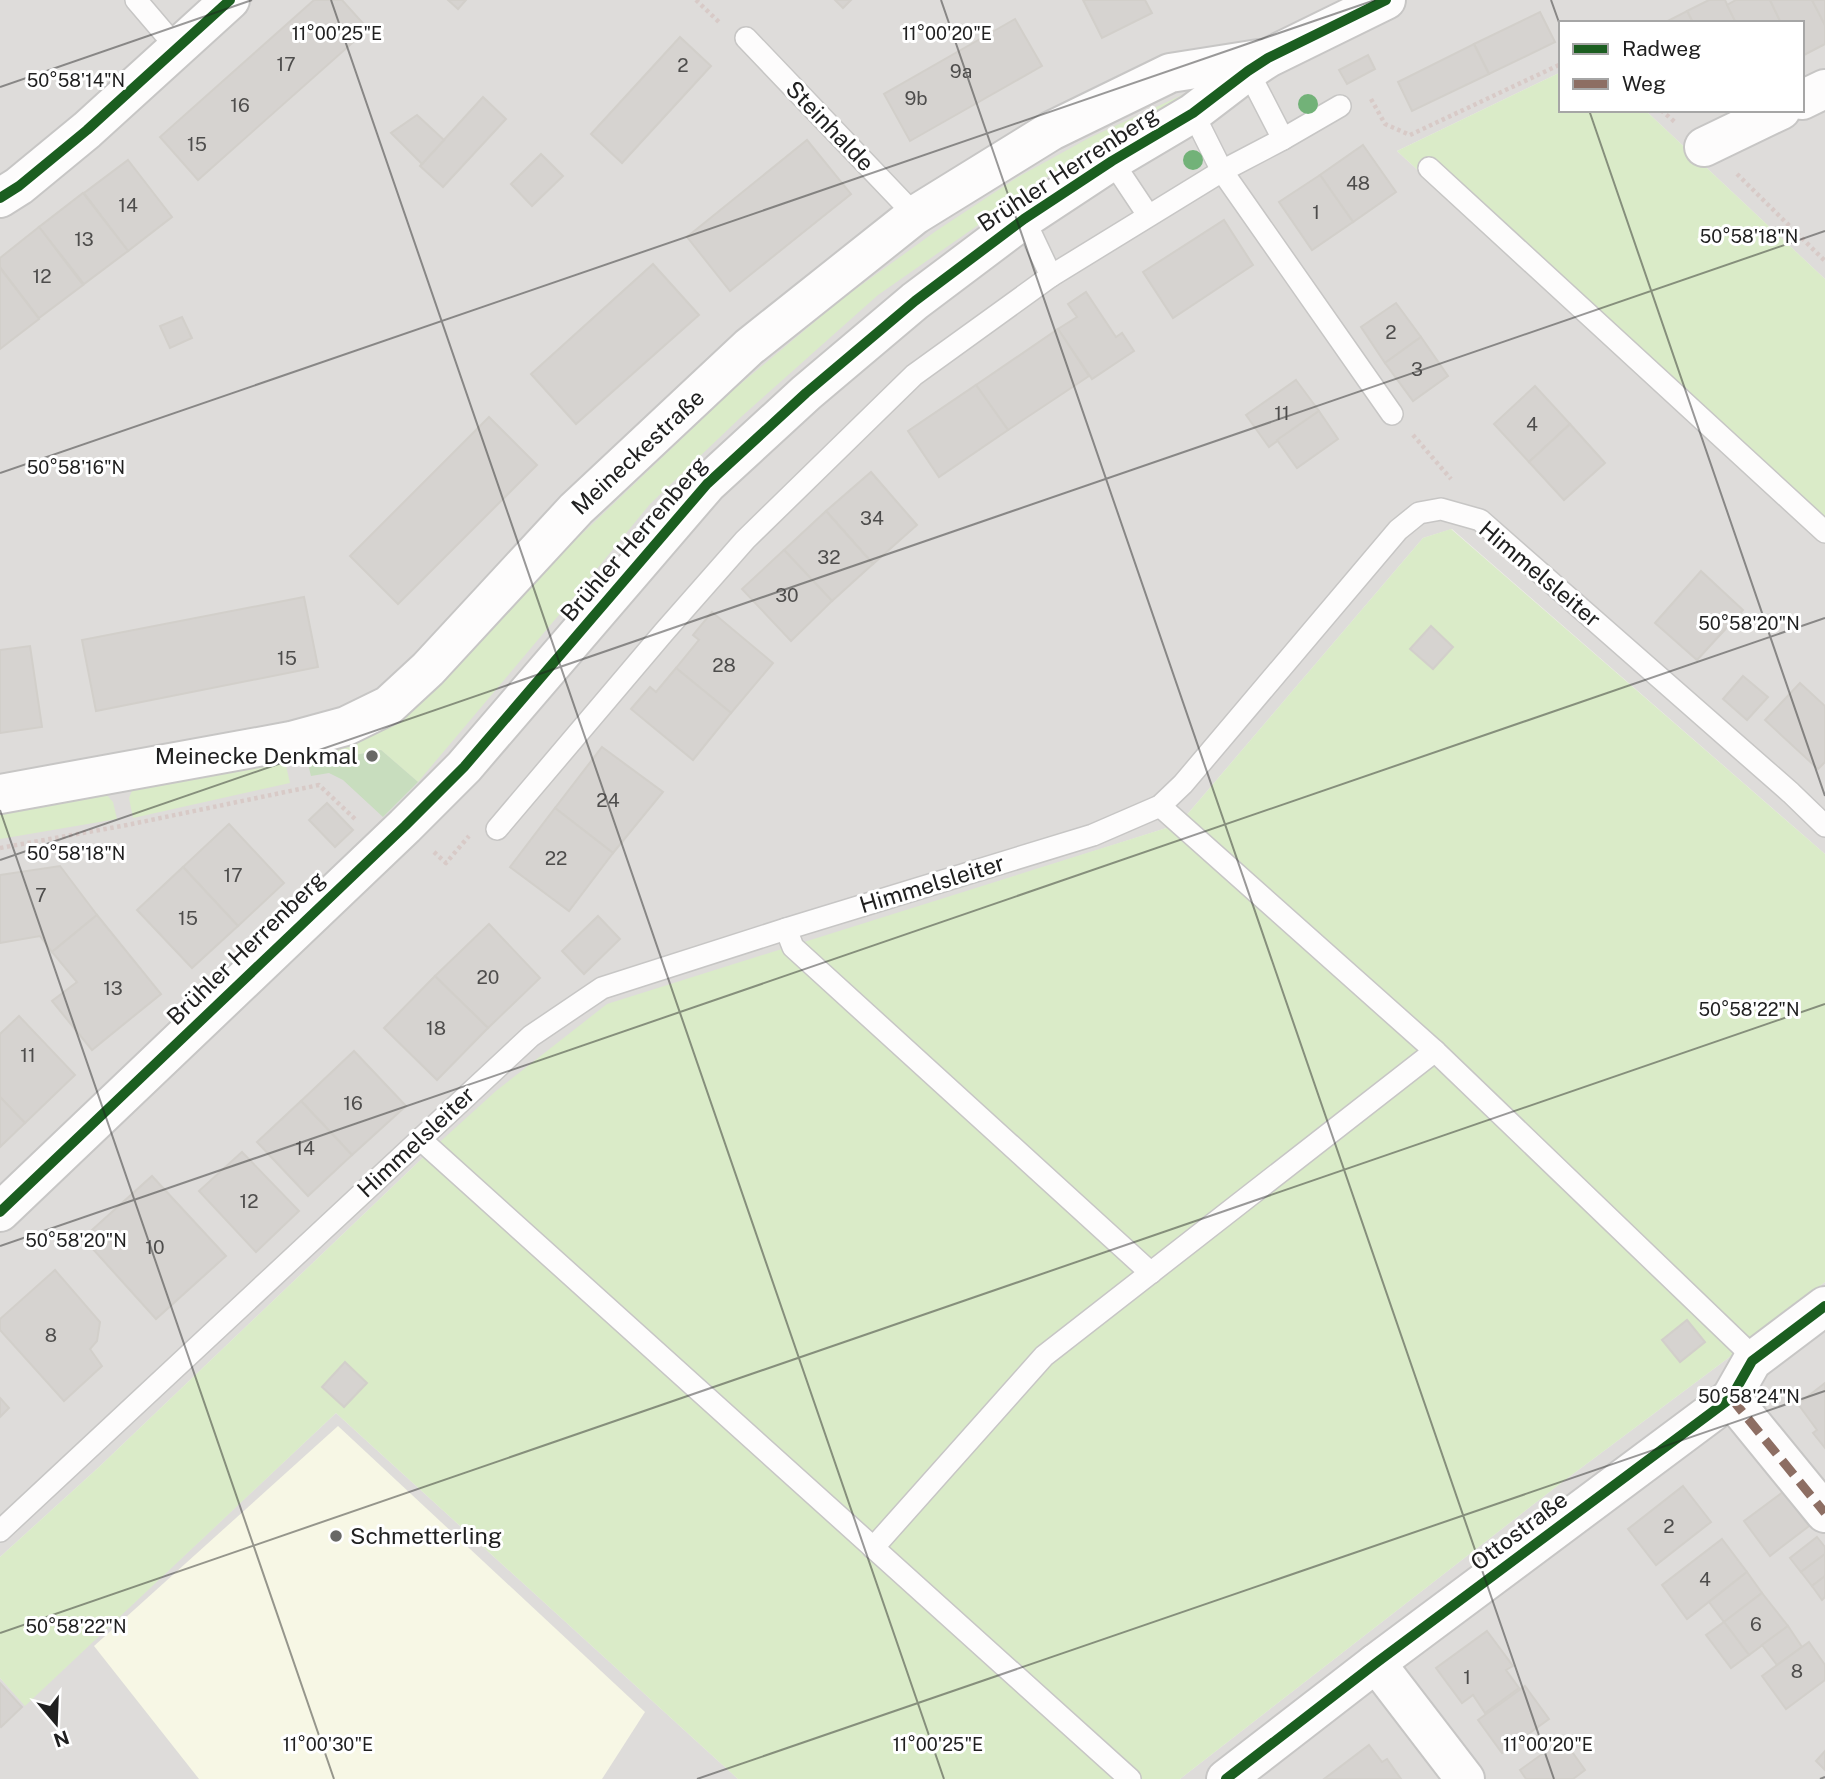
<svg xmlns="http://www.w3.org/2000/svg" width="1825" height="1779" font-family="'Public Sans',sans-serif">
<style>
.residential{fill:#dedcda}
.education{fill:#f7f7e5}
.grass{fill:#daebc8}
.forest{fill:#c8ddbe}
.building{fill:#d6d3d0;stroke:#d2cfca;stroke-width:2}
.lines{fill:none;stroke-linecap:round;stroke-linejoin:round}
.lane-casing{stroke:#c7c6c5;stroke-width:24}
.street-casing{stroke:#c7c6c5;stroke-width:42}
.path{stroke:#d8cac7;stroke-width:4.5;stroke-dasharray:3.5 3.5;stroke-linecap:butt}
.lane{stroke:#fdfcfc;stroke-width:21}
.street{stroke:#fdfcfc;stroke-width:38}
.quiet{stroke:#8d6e63;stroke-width:9;stroke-dasharray:18 9;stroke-linecap:butt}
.cycleway-casing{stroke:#fff;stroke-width:15}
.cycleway{stroke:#1b5e20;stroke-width:10}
.tree{fill:#72b278}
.ticks{fill:none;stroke:#202020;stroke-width:2;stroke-opacity:0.45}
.poi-dot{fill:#686866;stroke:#fff;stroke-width:2.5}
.labels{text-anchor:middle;stroke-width:6;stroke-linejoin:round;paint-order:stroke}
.number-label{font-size:19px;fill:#4e4d4c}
.street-label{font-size:23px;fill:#202020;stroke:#fff}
.poi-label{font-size:23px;fill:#202020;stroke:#fff;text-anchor:end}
.ticks-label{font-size:18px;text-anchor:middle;fill:#202020;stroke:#fff;stroke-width:6;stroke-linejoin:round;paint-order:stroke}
</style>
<rect width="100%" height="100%" fill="#efede9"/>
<!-- residential -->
<g class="residential">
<path d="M0 0H1825V279L1645 110H1802V23H1561V72L1397 151 1825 544V854L1452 529 1423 538 1179 824 793 947 431 1150 99 1467 0 1557Z"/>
<path d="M1825 1282V1779H1180L1561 1483 1743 1347Z"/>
<path d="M336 1413 738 1779H0V1678L25 1705Z"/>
</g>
<!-- education -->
<path class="education" d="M338 1426 645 1712 602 1779H199L94 1646Z"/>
<!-- grass -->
<g class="grass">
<path d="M1561 72V110H1645L1825 279V544L1397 151Z"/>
<path d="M1206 84 1181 104 1054 172 878 295 741 417 650 504 569 603 418 782 381 750 308 764 307 752 542 572 732 391 842 299 936 231 1018 177 1089 138Z"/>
<path d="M1451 529 1825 854V1282L1743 1347 1561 1483 1180 1779H738L336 1413 25 1706 0 1678V1557L99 1467 431 1150 496 1091 607 1004 1179 824 1423 538Z"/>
<path d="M284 757 290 783 133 818 129 798 133 788Z"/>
<path d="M106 794 113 802 117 819 0 839V813Z"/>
</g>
<!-- forest -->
<path class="forest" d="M381 750 418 782 383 817 343 780 329 773 311 776 308 764Z"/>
<!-- building -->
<g class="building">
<path d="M314 0H342L368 29 198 180 160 137Z"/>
<path d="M448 0H466L458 9Z"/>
<path d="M835 0H851L843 8Z"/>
<path d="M1083 0H1145L1152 13 1102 38Z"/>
<path d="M1709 0H1725L1736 23H1693L1687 11Z"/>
<path d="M1736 0H1770L1781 23H1736L1727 5Z"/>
<path d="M1770 0H1812L1825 25V44L1802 56V23H1781Z"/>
<path d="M1812 0H1825V25Z"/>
<path d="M1687 11 1693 23H1664Z"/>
<path d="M1540 12 1555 42 1489 74 1474 44Z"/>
<path d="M1015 19 1042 66 910 141 884 94Z"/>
<path d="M680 37 711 66 622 163 591 134Z"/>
<path d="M1474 44 1489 74 1412 111 1398 82Z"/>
<path d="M1368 55 1375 69 1347 84 1339 70Z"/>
<path d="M483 97 506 119 443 187 420 166Z"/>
<path d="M417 115 444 140 422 164 391 133Z"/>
<path d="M807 140 851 194 730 291 687 237Z"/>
<path d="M1363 145 1396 192 1353 222 1320 175Z"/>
<path d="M541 154 563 176 532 206 511 184Z"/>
<path d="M128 160 172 217 128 251 84 193Z"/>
<path d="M1320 175 1353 222 1312 250 1279 202Z"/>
<path d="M83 193 128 251 84 284 39 227Z"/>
<path d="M1224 220 1253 265 1173 318 1143 272Z"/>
<path d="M39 227 83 285 39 318 0 267V258Z"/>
<path d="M653 264 699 315 576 424 531 374Z"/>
<path d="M0 268 39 319 0 349Z"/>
<path d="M1086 292 1116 337 1122 333 1134 351 1092 379 1058 329 1077 317 1068 304Z"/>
<path d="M1396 303 1421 337 1385 363 1361 327Z"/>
<path d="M182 317 192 338 170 348 160 326Z"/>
<path d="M1058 329 1089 376 1008 430 976 385Z"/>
<path d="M1421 337 1448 376 1413 401 1385 363Z"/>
<path d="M1296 380 1319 411 1269 447 1246 415Z"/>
<path d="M976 385 1008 430 939 477 908 431Z"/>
<path d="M1535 386 1570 424 1529 462 1494 424Z"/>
<path d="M1319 411 1338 439 1297 468 1277 440Z"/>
<path d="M489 417 537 465 398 604 350 556Z"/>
<path d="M1570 424 1605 463 1564 500 1529 462Z"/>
<path d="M871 472 917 525 873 564 826 511Z"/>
<path d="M826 511 873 564 832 601 784 550Z"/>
<path d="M784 550 832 601 791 641 742 589Z"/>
<path d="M1701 571 1743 610 1697 660 1655 623Z"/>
<path d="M304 597 318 667 96 711 82 640Z"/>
<path d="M712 612 773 663 731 713 676 668 699 640 693 635Z"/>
<path d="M1431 626 1453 647 1433 669 1410 649Z"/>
<path d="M30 646 42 727 0 733V650Z"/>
<path d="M676 668 731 713 693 760 631 709 650 687 656 692Z"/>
<path d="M1743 676 1768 697 1747 720 1723 699Z"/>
<path d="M1800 683 1825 706V762L1818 769 1765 720Z"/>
<path d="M602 747 663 792 613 853 555 808Z"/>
<path d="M327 803 353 830 335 847 309 820Z"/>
<path d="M555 808 613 853 569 911 510 867Z"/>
<path d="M229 824 284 883 238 926 183 867Z"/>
<path d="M60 866 97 915 52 952 40 936 0 943V875Z"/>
<path d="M183 867 238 926 192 968 137 910Z"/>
<path d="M97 915 161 994 92 1050 52 1001 77 982 52 952Z"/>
<path d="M598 916 620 939 584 974 562 951Z"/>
<path d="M489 924 540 978 488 1028 435 976Z"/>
<path d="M435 976 488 1028 437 1080 384 1028Z"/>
<path d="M19 1016 75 1075 25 1123 0 1097V1034Z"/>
<path d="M354 1051 406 1106 352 1155 301 1101Z"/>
<path d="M0 1097 25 1123 0 1147Z"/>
<path d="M301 1101 352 1155 308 1196 257 1142Z"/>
<path d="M242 1152 299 1211 256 1252 199 1191Z"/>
<path d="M152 1176 226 1256 156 1319 83 1238Z"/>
<path d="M55 1270 100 1322 97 1341 90 1349 102 1366 64 1401 0 1330V1319Z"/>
<path d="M1687 1320 1705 1342 1680 1362 1662 1340Z"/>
<path d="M345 1362 367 1383 344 1407 322 1387Z"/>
<path d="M1825 1383V1448L1813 1433 1817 1430 1798 1404Z"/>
<path d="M0 1398 9 1408 0 1417Z"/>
<path d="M1683 1486 1711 1522 1656 1565 1628 1529Z"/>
<path d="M1783 1492 1809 1526 1770 1556 1744 1521Z"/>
<path d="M1817 1537 1825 1547V1554L1801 1572 1790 1558Z"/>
<path d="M1722 1539 1747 1572 1687 1619 1662 1585Z"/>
<path d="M1825 1554V1576L1812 1586 1801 1572Z"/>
<path d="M1747 1572 1762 1593 1724 1622 1709 1602Z"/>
<path d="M1825 1576V1597L1822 1600 1812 1586Z"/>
<path d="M1762 1593 1788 1626 1749 1655 1724 1622Z"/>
<path d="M1724 1622 1749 1655 1731 1668 1706 1635Z"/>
<path d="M1788 1626 1802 1647 1777 1665 1762 1645Z"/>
<path d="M1487 1631 1513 1666 1506 1670 1519 1688 1485 1713 1473 1695 1462 1703 1436 1668Z"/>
<path d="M1809 1642 1825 1665V1680L1786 1709 1762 1676Z"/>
<path d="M0 1683 22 1707 1 1727 0 1726Z"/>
<path d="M1525 1686 1549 1719 1502 1753 1478 1720Z"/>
<path d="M1563 1739 1585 1770 1573 1779H1526L1520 1770Z"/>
<path d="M1369 1745 1382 1762 1387 1759 1401 1779H1324Z"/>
<path d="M1825 1751V1770L1816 1761Z"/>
</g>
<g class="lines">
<defs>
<g id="lane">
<path d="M136 0 177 48"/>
<path d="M746 38 915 215"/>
<path d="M1248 71 1283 139"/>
<path d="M1193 113 1222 171 1392 414"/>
<path d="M1112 161 1148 215"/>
<path d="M1429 168 1825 532"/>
<path d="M1051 276 1222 171 1283 139 1340 106"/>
<path d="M1160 806 1435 1051 1743 1347 1752 1361"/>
<path d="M497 829 664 632 745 540 914 375 1051 276 1024 219"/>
<path d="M786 929 793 947 1151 1273"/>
<path d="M420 1139 1130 1779"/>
<path d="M0 1531 531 1036 602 988 786 929 1093 835 1160 806 1183 784 1398 530 1419 513 1441 509 1480 520 1791 793 1825 826"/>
<path d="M873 1548 1044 1356 1435 1051"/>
</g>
<g id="street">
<path d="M1802 100 1825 89"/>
<path d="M1704 147 1781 110"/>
<path d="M0 198 19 186 87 130 230 0"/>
<path d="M0 794 291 741 346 726 389 705 428 669 576 509 749 347 915 215 1051 131 1170 73 1259 59"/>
<path d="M0 1212 405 826 464 767 707 484 806 393 915 301 1024 219 1112 161 1193 113 1248 71 1268 58 1386 0"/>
<path d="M1731 1398 1825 1513"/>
<path d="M1376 1663 1465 1779"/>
<path d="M1226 1779 1376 1663 1731 1398 1752 1361 1825 1306"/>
</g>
</defs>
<!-- lane casing -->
<use href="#lane" class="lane-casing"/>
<!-- street casing -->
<use href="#street" class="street-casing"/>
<!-- path -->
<g class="path">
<path d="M696 0 721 24"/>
<path d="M1371 99 1385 124 1410 135 1561 64"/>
<path d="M1661 110 1676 123"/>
<path d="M1737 174 1825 261"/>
<path d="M1413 435 1451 479"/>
<path d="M0 848 127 825 319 785 355 819"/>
<path d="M434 852 446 863 469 836"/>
</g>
<!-- lane -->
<use href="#lane" class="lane"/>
<!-- street -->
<use href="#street" class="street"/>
<!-- quiet -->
<path class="quiet" d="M1731 1398 1825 1513"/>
<defs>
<g id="cycleway">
<path d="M0 198 19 186 87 130 230 0"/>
<path d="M0 1212 405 826 464 767 707 484 806 393 915 301 1024 219 1112 161 1193 113 1248 71 1268 58 1386 0"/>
<path d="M1226 1779 1376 1663 1731 1398 1752 1361 1825 1306"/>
</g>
</defs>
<!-- cycleway casing -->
<use href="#cycleway" class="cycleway-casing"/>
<!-- cycleway -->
<use href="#cycleway" class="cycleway"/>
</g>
<!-- trees -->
<g class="tree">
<circle cx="1308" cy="104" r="10"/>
<circle cx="1193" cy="160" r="10"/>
</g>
<!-- ticks -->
<path class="ticks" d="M331 0 944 1779M941 0 1554 1779M1551 0 1561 28M0 87 252 0M1589 110 1825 796M0 473 1375 0M0 810 334 1779M0 860 1825 231M0 1246 1825 618M0 1633 1825 1004M697 1779 1825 1391M1820 1779 1825 1777"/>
<!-- markers -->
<g class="poi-dot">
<circle cx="372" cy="756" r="7"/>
<circle cx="336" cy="1536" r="7"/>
</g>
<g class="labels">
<!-- number labels -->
<g class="number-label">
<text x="286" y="71">17</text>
<text x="683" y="72">2</text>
<text x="961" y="78">9a</text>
<text x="916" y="105">9b</text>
<text x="240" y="112">16</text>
<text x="197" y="151">15</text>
<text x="1358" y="190">48</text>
<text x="128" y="212">14</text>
<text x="1316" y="219">1</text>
<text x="84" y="246">13</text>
<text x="42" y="283">12</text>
<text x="1391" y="339">2</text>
<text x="1417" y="376">3</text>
<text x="1282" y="420">11</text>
<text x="1532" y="431">4</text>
<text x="872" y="525">34</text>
<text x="829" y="564">32</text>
<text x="787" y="602">30</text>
<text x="287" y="665">15</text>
<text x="724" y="672">28</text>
<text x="608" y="807">24</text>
<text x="556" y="865">22</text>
<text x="233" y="882">17</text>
<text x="41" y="902">7</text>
<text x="188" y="925">15</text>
<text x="488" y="984">20</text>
<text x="113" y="995">13</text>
<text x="436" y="1035">18</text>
<text x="28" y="1062">11</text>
<text x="353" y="1110">16</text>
<text x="305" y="1155">14</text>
<text x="249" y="1208">12</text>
<text x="155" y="1254">10</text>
<text x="51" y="1342">8</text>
<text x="1669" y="1533">2</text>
<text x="1705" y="1586">4</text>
<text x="1756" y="1631">6</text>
<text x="1797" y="1678">8</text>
<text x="1467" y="1684">1</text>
</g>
<!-- street labels -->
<g class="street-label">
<text transform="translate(830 126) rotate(46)" y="8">Steinhalde</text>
<text transform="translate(1068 169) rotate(-33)" y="8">Brühler Herrenberg</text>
<text transform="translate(638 452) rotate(-43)" y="8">Meineckestraße</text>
<text transform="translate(634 539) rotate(-49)" y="8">Brühler Herrenberg</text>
<text transform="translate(1540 574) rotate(40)" y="8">Himmelsleiter</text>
<text transform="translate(932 884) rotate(-17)" y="8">Himmelsleiter</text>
<text transform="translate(246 948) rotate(-44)" y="8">Brühler Herrenberg</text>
<text transform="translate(416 1142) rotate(-43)" y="8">Himmelsleiter</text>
<text transform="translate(1519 1531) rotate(-37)" y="8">Ottostraße</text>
</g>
<!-- poi labels -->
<g class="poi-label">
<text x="358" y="764">Meinecke Denkmal</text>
<text x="350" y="1544" text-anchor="start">Schmetterling</text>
</g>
</g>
<g class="ticks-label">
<text x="337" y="40">11°00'25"E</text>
<text x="947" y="40">11°00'20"E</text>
<text x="76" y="87">50°58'14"N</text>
<text x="1749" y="243">50°58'18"N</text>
<text x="76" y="474">50°58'16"N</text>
<text x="1749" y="630">50°58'20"N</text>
<text x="76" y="860">50°58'18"N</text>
<text x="1749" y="1016">50°58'22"N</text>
<text x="76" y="1247">50°58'20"N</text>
<text x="1749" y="1403">50°58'24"N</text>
<text x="76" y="1633">50°58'22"N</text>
<text x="328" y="1751">11°00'30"E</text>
<text x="938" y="1751">11°00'25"E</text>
<text x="1548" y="1751">11°00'20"E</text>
</g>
<!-- legend -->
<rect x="1559" y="21" width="245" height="91" fill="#ffffff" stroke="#a6a6a6" stroke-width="2"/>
<rect x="1573" y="44" width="35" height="10" fill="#1b5e20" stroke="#a6a6a6" stroke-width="2"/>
<text x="1622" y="56" font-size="21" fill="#202020">Radweg</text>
<rect x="1573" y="79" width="35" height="10" fill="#8d6e63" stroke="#a6a6a6" stroke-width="2"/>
<text x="1622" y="91" font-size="21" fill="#202020">Weg</text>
<!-- north arrow -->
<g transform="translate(56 1723) rotate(161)" stroke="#ffffff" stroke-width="5" paint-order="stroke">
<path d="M0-5L12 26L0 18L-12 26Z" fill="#202020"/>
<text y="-10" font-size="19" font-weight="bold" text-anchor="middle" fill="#202020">N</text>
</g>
</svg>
